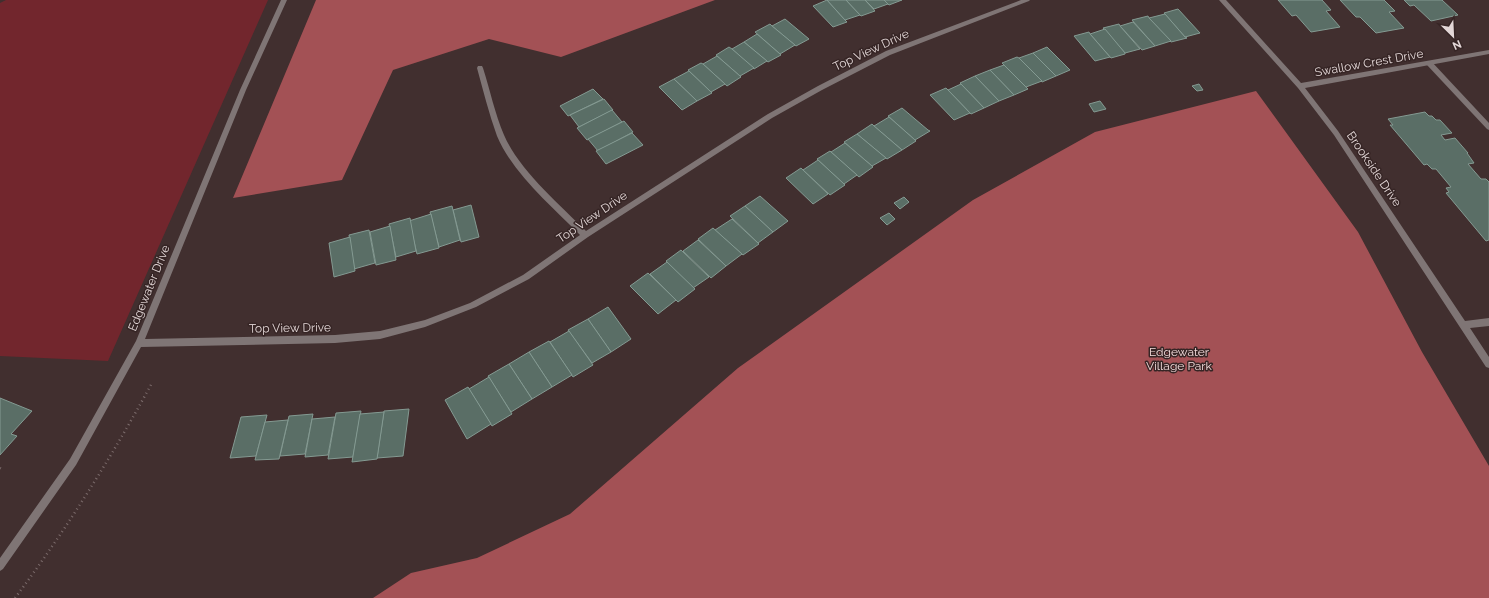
<svg xmlns="http://www.w3.org/2000/svg" width="1489" height="598" font-family="Raleway,sans-serif">
<style>
.green{fill:#72262d}
.forest{fill:#a35155}
.building{fill:#5a6e66;stroke:#849a92}
.lines{fill:none;stroke-linecap:round;stroke-linejoin:round}
.path{stroke:#7b6b6b;stroke-width:2.5;stroke-dasharray:1 3.5;stroke-linecap:butt}
.service{fill:#7f7575;fill-rule:evenodd}
.minor{fill:#7f7575;fill-rule:evenodd}
.labels{text-anchor:middle;stroke-width:3;stroke-linejoin:round;paint-order:stroke}
.street-label{font-size:12px;fill:#e3d7d7;stroke:#362525}
.park-label{font-size:12px;fill:#f5dcdc;stroke:#362525}
</style>
<rect width="100%" height="100%" fill="#412f2f"/>
<!-- green -->
<path class="green" d="M6 0H268L108 361 0 356V3Z"/>
<!-- forest -->
<g class="forest">
<path d="M316 0H715L561 57 489 39 393 70 342 180 233 198Z"/>
<path d="M1256 91 1358 232 1422 352 1489 466V598H373L411 573 477 558 570 514 738 368 973 200 1095 132Z"/>
</g>
<!-- building -->
<g class="building">
<path d="M827 0 845 20 847 22 833 27 813 6Z"/>
<path d="M827 0H846L860 15 845 20Z"/>
<path d="M846 0H865L875 11 861 16Z"/>
<path d="M865 0H884L888 4 874 9Z"/>
<path d="M884 0H902L889 5Z"/>
<path d="M1278 0H1322L1331 10 1326 11 1340 27 1311 32 1296 15 1292 16Z"/>
<path d="M1340 0H1384L1395 11 1389 12 1404 28 1376 33 1360 17H1356Z"/>
<path d="M1404 0H1442L1458 15 1431 21 1414 5 1410 6Z"/>
<path d="M1178 9 1200 33 1185 37 1164 13Z"/>
<path d="M1165 14 1185 37 1187 38 1171 42 1149 18Z"/>
<path d="M1148 16 1149 18 1171 41 1155 46 1132 20Z"/>
<path d="M785 19 809 39 796 46 772 26Z"/>
<path d="M1133 22 1155 46 1142 50 1120 26Z"/>
<path d="M770 24 772 26 795 45 780 54 755 32Z"/>
<path d="M1119 24 1120 26 1140 49 1125 53 1103 28Z"/>
<path d="M1105 29 1125 53V54L1111 58 1090 34Z"/>
<path d="M1089 32 1090 34 1110 57 1095 61 1074 36Z"/>
<path d="M757 34 780 54 781 55 768 62 744 42Z"/>
<path d="M744 42 767 61 754 69 732 49Z"/>
<path d="M729 47 732 49 754 68 740 76 716 55Z"/>
<path d="M1047 47 1070 70 1056 76 1033 53Z"/>
<path d="M1033 53 1056 76 1042 82 1019 58Z"/>
<path d="M717 56 740 76 741 77 727 86 703 64Z"/>
<path d="M1017 57 1019 58 1042 81 1026 87 1002 63Z"/>
<path d="M701 63 703 64 725 84 711 92 688 70Z"/>
<path d="M1004 65 1028 89 1014 95 990 70Z"/>
<path d="M990 70 1014 95 999 101 975 76Z"/>
<path d="M689 71 711 92 712 93 697 101 674 79Z"/>
<path d="M975 76 999 101 984 108 960 83Z"/>
<path d="M674 79 697 101 682 110 659 87Z"/>
<path d="M961 84 984 108 971 114 948 90Z"/>
<path d="M1199 84 1203 90 1197 91 1192 86Z"/>
<path d="M946 88 948 90 970 113 954 120 930 95Z"/>
<path d="M593 89 603 99 568 116 560 106Z"/>
<path d="M604 99 613 110 579 127 570 115Z"/>
<path d="M1100 101 1106 109 1094 112 1089 104Z"/>
<path d="M902 108 928 130 930 131 915 140 888 116Z"/>
<path d="M612 110 622 122 587 140 577 128Z"/>
<path d="M1425 112 1429 116H1432L1436 120H1440L1452 133 1441 135 1445 140 1455 138 1468 153H1467L1474 163 1468 164 1481 179H1486L1489 182V240L1486 241 1446 193 1449 192 1446 188 1451 187 1436 169H1432L1427 164 1424 165 1390 125H1393L1388 119Z"/>
<path d="M889 117 915 140 916 141 902 150 874 126Z"/>
<path d="M624 121 633 132 598 151 588 139Z"/>
<path d="M872 124 874 126 902 150 887 159 857 134Z"/>
<path d="M632 133 643 145 606 164 596 151Z"/>
<path d="M857 134 886 158 872 166 844 142Z"/>
<path d="M845 143 872 166 873 167 859 177 831 152Z"/>
<path d="M830 151 831 152 857 175 844 184 817 159Z"/>
<path d="M818 160 844 184 845 185 830 195 803 170Z"/>
<path d="M801 168 803 170 828 194 813 204 786 178Z"/>
<path d="M760 196 788 221 773 232 745 206Z"/>
<path d="M904 197 909 202 900 209 894 203Z"/>
<path d="M471 205 479 237 461 242 453 210Z"/>
<path d="M452 206 460 240 439 247 430 212Z"/>
<path d="M745 206 773 232 758 243 730 216Z"/>
<path d="M889 213 895 219 887 225 880 218Z"/>
<path d="M431 214 439 248 417 254 409 221Z"/>
<path d="M410 218 416 251 396 257 389 224Z"/>
<path d="M732 219 759 244 743 255 715 230Z"/>
<path d="M390 226 396 260 376 265 370 232Z"/>
<path d="M713 228 742 254 726 266 698 239Z"/>
<path d="M369 230 375 263 354 269 349 235Z"/>
<path d="M350 237 355 271 334 277 329 243Z"/>
<path d="M698 240 726 266 711 278 683 251Z"/>
<path d="M681 250 709 277 693 288 666 261Z"/>
<path d="M667 262 695 289 678 302 650 274Z"/>
<path d="M648 273 676 300 658 314 630 286Z"/>
<path d="M608 307 631 339 611 352 588 319Z"/>
<path d="M588 319 611 352 592 363 568 330Z"/>
<path d="M569 331 593 365 573 377 550 342Z"/>
<path d="M549 341 572 375 552 387 529 352Z"/>
<path d="M529 352 552 387 532 399 509 364Z"/>
<path d="M509 364 532 399 511 412 488 376Z"/>
<path d="M489 377 512 414 492 426 469 389Z"/>
<path d="M468 387 491 424 467 439 445 400Z"/>
<path d="M0 398 32 411 11 434 17 436 0 455Z"/>
<path d="M409 409 403 456 377 458 384 411Z"/>
<path d="M361 411 353 457 328 459 336 413Z"/>
<path d="M384 412 377 459 352 462 360 414Z"/>
<path d="M313 414 305 454 280 456 289 416Z"/>
<path d="M267 415 256 456 230 458 241 417Z"/>
<path d="M335 417 328 455 305 457 312 419Z"/>
<path d="M288 420 279 459 255 460 265 422Z"/>
</g>
<g class="lines">
<!-- path -->
<g class="path">
<path d="M0 468 2 469"/>
<path d="M15 598C66 530 111 458 152 383"/>
</g>
<!-- service -->
<path class="service" d="M1427 61H1431L1489 123V130L1487 129 1427 65Z"/>
<!-- minor -->
<g class="minor">
<path d="M281 0H287L246 90 145 339 335 335 380 331 425 320 470 303 523 275 580 235C552 206 513 174 497 136 489 114 483 90 477 68L478 66H482L483 68C490 90 495 114 504 135 519 170 559 204 586 231L768 114 818 86 886 51 1021 0H1030L1029 1 890 55 822 90 772 118 588 237 529 279 476 307 425 327 380 339 335 343 141 347 76 465 3 569 0 571V558L70 459 136 341 240 90Z"/>
<path d="M1219 0H1226L1301 83 1489 50V54L1305 88 1338 131 1465 321 1489 318V326L1470 328 1489 357V368L1486 367 1334 135 1298 88Z"/>
</g>
</g>
<g class="labels">
<!-- street labels -->
<g class="street-label">
<text transform="translate(871 50) rotate(-25)" y="4">Top View Drive</text>
<text transform="translate(1369 63) rotate(-10)" y="4">Swallow Crest Drive</text>
<text transform="translate(1374 169) rotate(56)" y="4">Brookside Drive</text>
<text transform="translate(592 217) rotate(-34)" y="4">Top View Drive</text>
<text transform="translate(149 288) rotate(-68)" y="4">Edgewater Drive</text>
<text transform="translate(290 328) rotate(-1)" y="4">Top View Drive</text>
</g>
<!-- park labels -->
<g class="park-label">
<text x="1179" y="356">Edgewater<tspan x="1179" dy="14">Village Park</tspan></text>
</g>
</g>
<!-- north arrow -->
<g transform="translate(1453 36) rotate(156)" stroke="#362525" stroke-width="3" paint-order="stroke">
<path d="M0-3L7 15L0 10L-7 15Z" fill="#e3d7d7"/>
<text y="-6" font-size="11" font-weight="bold" text-anchor="middle" fill="#e3d7d7">N</text>
</g>
</svg>
